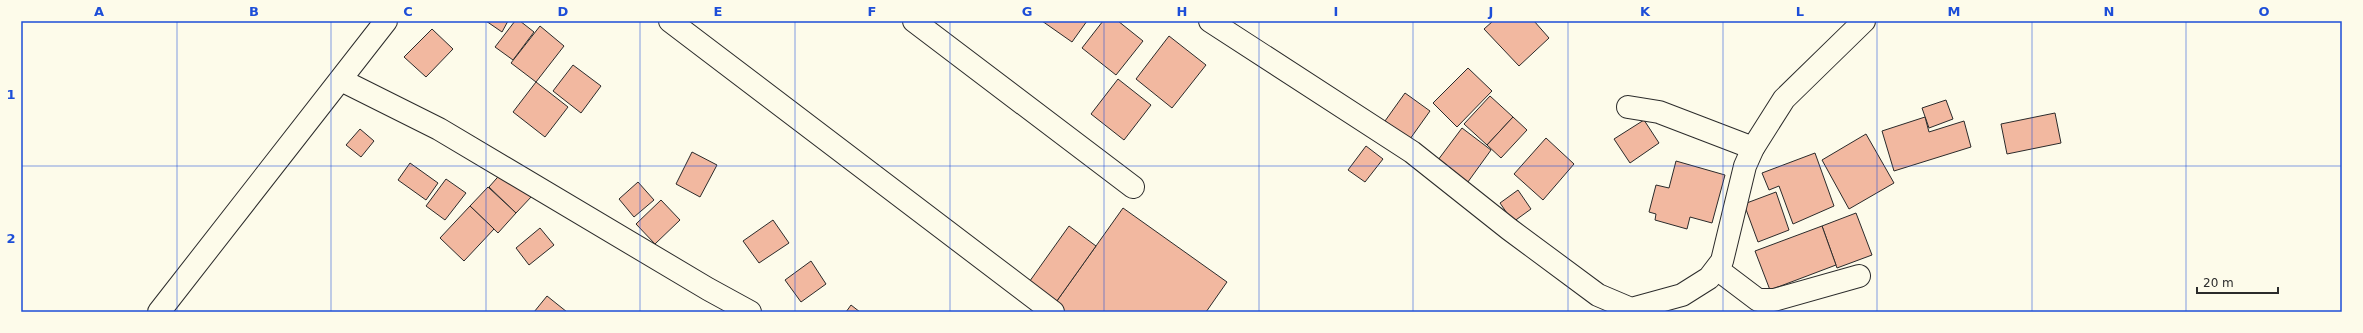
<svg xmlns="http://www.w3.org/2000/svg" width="2363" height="333" font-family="'DejaVu Sans',sans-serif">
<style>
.building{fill:#f2b8a0;stroke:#2b2b2b}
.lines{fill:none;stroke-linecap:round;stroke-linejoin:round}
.minor-casing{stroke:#2b2b2b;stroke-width:24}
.minor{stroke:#fdfbea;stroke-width:22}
.grid{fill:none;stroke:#1d4ed8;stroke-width:1;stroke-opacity:0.55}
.neatline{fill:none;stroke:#1d4ed8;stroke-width:1.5}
.grid-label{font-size:13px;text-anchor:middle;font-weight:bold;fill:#1d4ed8}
</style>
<rect width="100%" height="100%" fill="#fdfbea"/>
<!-- building -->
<g class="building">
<path d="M486 21H508L502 32Z"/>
<path d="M515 21H520L534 32 513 60 495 47Z"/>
<path d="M1042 21H1087L1072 42Z"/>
<path d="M1103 21H1118L1143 41 1116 75 1082 48Z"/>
<path d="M1493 21H1534L1549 38 1519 66 1484 29Z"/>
<path d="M540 26 564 46 536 82 511 63Z"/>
<path d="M432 29 453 49 426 77 404 57Z"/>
<path d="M1169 36 1206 65 1172 108 1136 79Z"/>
<path d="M573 65 601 86 581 113 553 91Z"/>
<path d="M1468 68 1492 91 1457 127 1433 103Z"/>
<path d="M1118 79 1151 105 1124 140 1091 114Z"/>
<path d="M536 82 568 107 545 137 513 112Z"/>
<path d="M1405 93 1430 111 1410 139 1385 121Z"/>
<path d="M1490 96 1513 117 1487 145 1464 124Z"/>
<path d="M1946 100 1953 119 1929 128 1922 108Z"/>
<path d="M2055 113 2061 143 2007 154 2001 124Z"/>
<path d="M1513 117 1527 130 1501 158 1487 145Z"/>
<path d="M1925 117 1929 132 1964 121 1971 147 1894 171 1882 131Z"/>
<path d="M1644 120 1659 143 1630 163 1614 139Z"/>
<path d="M1462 128 1491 150 1465 186 1435 164Z"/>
<path d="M360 129 374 141 361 157 346 145Z"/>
<path d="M1866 134 1894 183 1849 209 1822 160Z"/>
<path d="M1546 138 1574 164 1543 200 1514 174Z"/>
<path d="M1366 146 1383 159 1365 182 1348 170Z"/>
<path d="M692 152 717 165 700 197 676 184Z"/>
<path d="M1815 153 1834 206 1793 224 1779 186 1769 190 1762 173Z"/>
<path d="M1676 161 1725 175 1712 223 1690 217 1687 229 1655 220 1656 214 1649 212 1656 185 1669 188Z"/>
<path d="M410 163 438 183 426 200 398 180Z"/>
<path d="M504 170 532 196 516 213 489 187Z"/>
<path d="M446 179 466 193 445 220 426 206Z"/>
<path d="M638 182 654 200 634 217 619 199Z"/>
<path d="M488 187 516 213 498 233 470 206Z"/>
<path d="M1518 190 1531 209 1513 222 1500 203Z"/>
<path d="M1776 192 1789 230 1758 242 1744 204Z"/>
<path d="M661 200 680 220 655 244 636 224Z"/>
<path d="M470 206 494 229 464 261 440 238Z"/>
<path d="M1123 208 1227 282 1206 312H1064L1054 305Z"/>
<path d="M1856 213 1872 255 1837 268 1822 226Z"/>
<path d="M773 220 789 243 759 263 743 241Z"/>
<path d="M1069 226 1096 246 1054 305 1027 285Z"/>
<path d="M1822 226 1836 265 1770 290 1755 251Z"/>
<path d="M540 228 554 245 529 265 516 248Z"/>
<path d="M811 261 826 284 801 302 785 280Z"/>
<path d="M547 296 567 312H534Z"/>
<path d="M851 305 860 312H846Z"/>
</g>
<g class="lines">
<defs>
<g id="minor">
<path d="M670 21 1053 312"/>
<path d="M914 21 1133 187"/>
<path d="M1210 21 1412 152 1509 229 1598 295 1631 309 1682 295 1709 278 1722 261 1745 166 1753 148 1784 99 1864 21"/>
<path d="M341 80 439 129 708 289 750 312"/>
<path d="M1628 107 1659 112 1753 148"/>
<path d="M1717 269 1758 300H1774L1859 276"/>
<path d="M159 312 386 21"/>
</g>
</defs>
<!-- minor casing -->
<use href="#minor" class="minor-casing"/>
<!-- minor -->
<use href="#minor" class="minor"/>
</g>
<!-- grid -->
<path class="grid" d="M177 21V312M331 21V312M486 21V312M640 21V312M795 21V312M950 21V312M1104 21V312M1259 21V312M1413 21V312M1568 21V312M1723 21V312M1877 21V312M2032 21V312M2186 21V312M21 166H2342"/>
<!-- border -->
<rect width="2363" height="333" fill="none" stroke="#fdfbea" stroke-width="44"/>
<!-- scale -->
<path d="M2197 287v6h81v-6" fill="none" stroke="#2b2b2b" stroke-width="2"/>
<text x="2203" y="287" font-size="12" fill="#2b2b2b" stroke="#fdfbea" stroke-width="3" paint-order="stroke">20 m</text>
<rect x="22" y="22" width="2319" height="289" class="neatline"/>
<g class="grid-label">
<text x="99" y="16">A</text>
<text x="254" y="16">B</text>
<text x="408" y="16">C</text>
<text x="563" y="16">D</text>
<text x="718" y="16">E</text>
<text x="872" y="16">F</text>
<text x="1027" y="16">G</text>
<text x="1182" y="16">H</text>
<text x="1336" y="16">I</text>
<text x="1491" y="16">J</text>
<text x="1645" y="16">K</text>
<text x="1800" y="16">L</text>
<text x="1954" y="16">M</text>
<text x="2109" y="16">N</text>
<text x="2264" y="16">O</text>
<text x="11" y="99">1</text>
<text x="11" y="243">2</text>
</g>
</svg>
